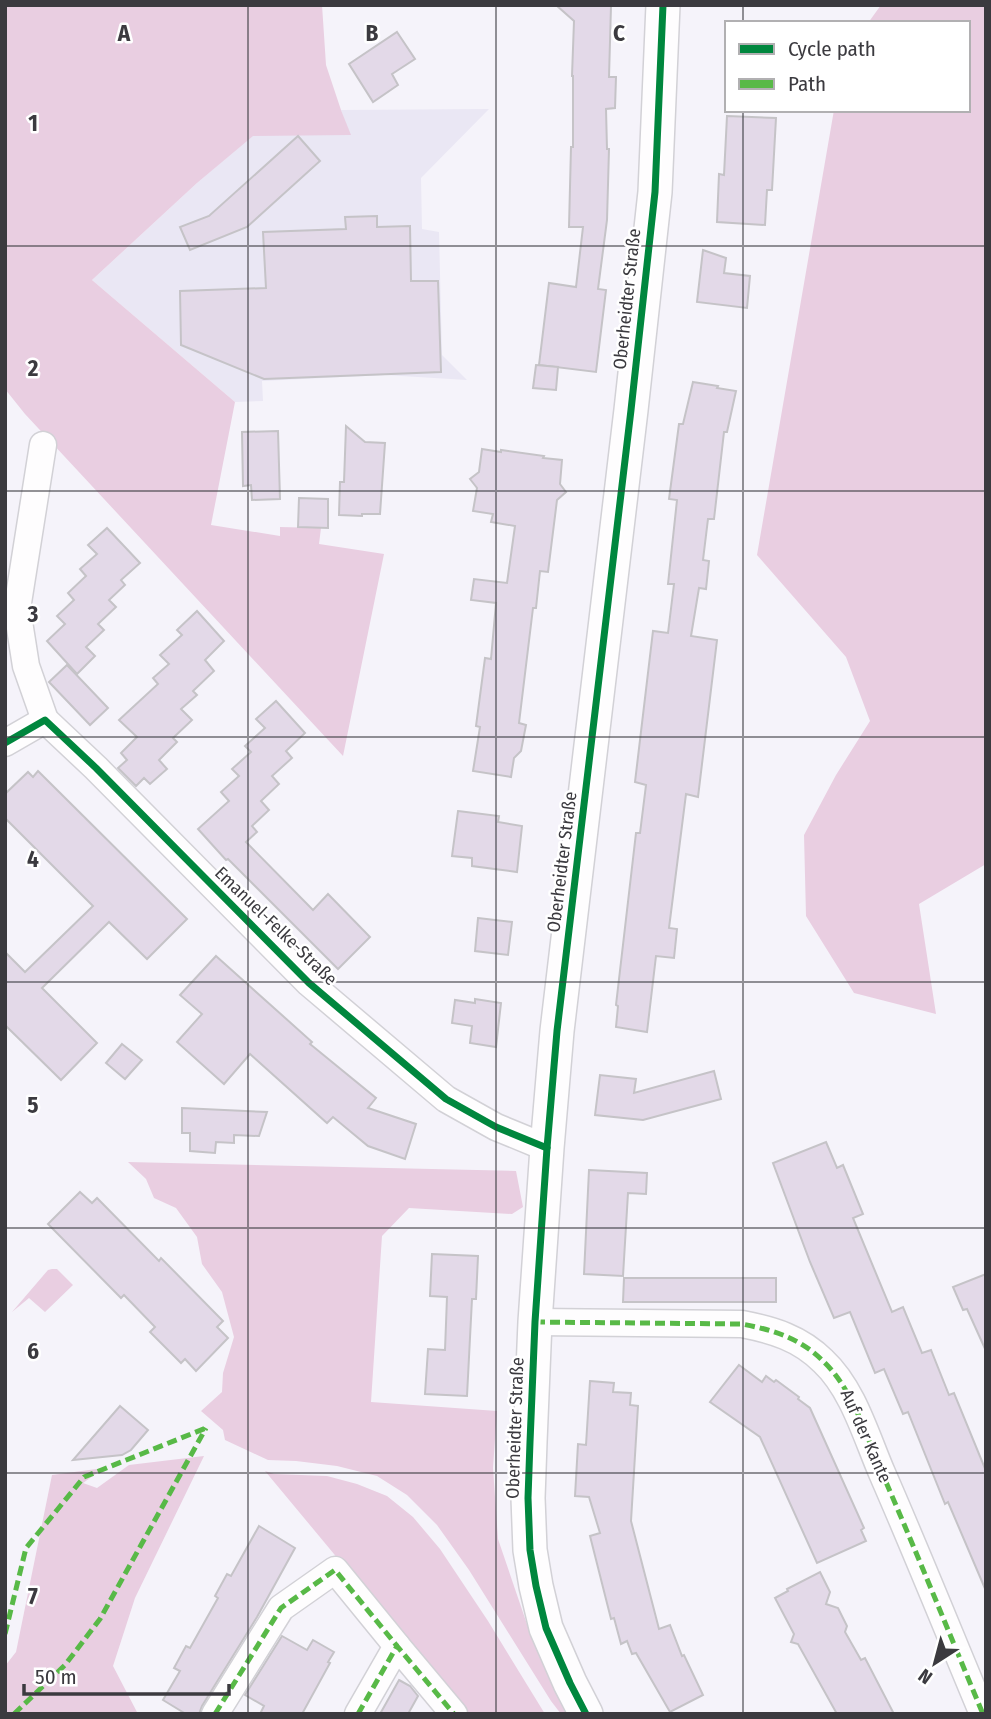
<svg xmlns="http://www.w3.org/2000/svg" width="991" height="1719" font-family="'Fira Sans Condensed',sans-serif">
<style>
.built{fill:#eae7f4}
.green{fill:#e9cee1}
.building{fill:#e3d9e8;stroke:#c5c3c7;stroke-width:2}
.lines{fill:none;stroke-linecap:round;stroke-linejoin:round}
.minor-casing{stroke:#d2d1d6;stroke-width:29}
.tertiary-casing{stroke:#d2d1d6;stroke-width:36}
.minor{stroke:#fefdfe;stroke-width:26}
.tertiary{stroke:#fefdfe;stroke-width:33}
.quiet{stroke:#58b947;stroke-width:5;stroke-dasharray:10 5;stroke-linecap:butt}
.cycleway-casing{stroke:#fff;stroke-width:11}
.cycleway{stroke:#00873e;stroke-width:7}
.grid{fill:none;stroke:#3b3a3f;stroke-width:2;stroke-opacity:0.55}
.labels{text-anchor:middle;stroke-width:5;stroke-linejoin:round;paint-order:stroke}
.street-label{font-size:18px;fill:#3b3a3f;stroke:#fff}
.grid-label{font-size:23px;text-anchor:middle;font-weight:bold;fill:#3b3a3f;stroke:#fff;stroke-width:5;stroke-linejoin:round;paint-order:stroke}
</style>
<rect width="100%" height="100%" fill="#f5f3fa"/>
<!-- built -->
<path class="built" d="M489 109 421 178 422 229 439 232 442 355 467 380 385 375 262 381 263 401 235 402 92 280 197 183 253 135H350L341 110Z"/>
<!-- green -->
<g class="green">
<path d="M5 5H322L326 65 341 110 351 135 253 136 197 183 92 280 235 402 211 525 280 536V527L321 528 319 544 384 554 343 756 25 414 5 389Z"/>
<path d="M881 5H986V864L919 904 936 1014 854 993 806 916 804 835 836 775 870 721 846 657 757 555 834 110H968V23H868Z"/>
<path d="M128 1162 516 1171 523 1207 512 1214 409 1208 382 1236 371 1402 497 1411 493 1468 498 1539 531 1636 569 1714H561L551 1701 469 1570 437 1525 407 1495 377 1476 337 1466 296 1461 268 1460 225 1440 223 1430 201 1411 222 1392 223 1373 234 1337 222 1292 202 1264 197 1237 176 1208 154 1198 146 1179Z"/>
<path d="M52 1269H57L73 1285 45 1312 29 1298 12 1312 48 1270Z"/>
<path d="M204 1456 135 1598 113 1666 138 1714H5V1666L16 1652 52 1475 104 1468 83 1483 97 1488 129 1465Z"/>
<path d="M265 1471 274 1474 327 1476 357 1484 387 1496 413 1517 440 1549 488 1621 545 1714H467Z"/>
</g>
<!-- building -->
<g class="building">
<path d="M556 5 611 6 609 77H616L615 108 606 109 607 149H609L607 220 598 289 606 290 596 372 539 365 549 283 576 287 583 227H569L571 147H573V76H572L574 21Z"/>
<path d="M397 32 415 59 392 74 398 85 373 102 349 64Z"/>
<path d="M727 116 776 118 772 190H767L765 225 717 222 719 174 724 175Z"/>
<path d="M298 136 320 161 247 227 190 250 180 227 209 216Z"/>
<path d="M377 216V227L410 226 411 281H438L441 372 264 379 181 345 180 291 266 288 263 232 346 229 345 217Z"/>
<path d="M703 250 726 258 724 273 750 276 747 308 697 302Z"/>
<path d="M536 365 558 367 556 390 533 388Z"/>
<path d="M693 382 718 386 717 388 736 391 727 432H724L714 519H708L703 560 709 561 706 589 699 588 691 636 717 640 698 797 686 794 669 928 677 929 674 958 656 956 647 1032 616 1027 618 1006 616 1005 636 833H640L646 785 635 782 653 631 668 633 674 584H668L677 500 669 499 679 424H683Z"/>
<path d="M346 426 365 442 385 443 380 514H362V516L339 515 340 482H344Z"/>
<path d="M278 431 280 499 252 500 251 485 243 486 242 432Z"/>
<path d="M482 449 501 452V450L544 456 543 458 562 460 560 484 566 492 557 500 548 572 540 571 536 608H533L519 723 526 725 521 751 514 758 511 777 473 771 480 727 476 726 485 658 491 659 496 603 471 600 474 579 507 583 515 526 491 522 493 514 473 511 477 488 470 479 479 472Z"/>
<path d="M299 498 328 499V528L298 527Z"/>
<path d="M107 528 140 563 121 580 125 585 109 600 116 607 98 624 104 630 86 647 95 656 77 674 47 641 65 624 57 616 74 600 68 593 86 576 80 569 97 554 88 545Z"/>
<path d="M197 611 224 641 205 660 214 671 193 691 197 695 181 709 192 720 173 738 177 742 159 760 167 769 150 784 144 778 136 786 118 768 127 760 121 753 137 737 119 720 158 684 153 678 169 664 160 655 182 635 177 630Z"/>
<path d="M67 665 108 708 90 725 49 682Z"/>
<path d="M276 701 305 733 286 751 292 758 272 776 279 784 261 801 269 810 252 826 257 832 246 842 313 910 328 894 370 937 338 969 228 859 226 860 198 829 229 801 221 792 239 776 232 769 251 752 245 746 265 728 256 719Z"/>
<path d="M38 771 187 919 147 959 109 922 42 988 97 1043 61 1080 5 1025V952L25 972 93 906 5 818V794L28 772 33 777Z"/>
<path d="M458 811 499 816 498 822 522 826 517 872 472 866V858L452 856Z"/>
<path d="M478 918 512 922 508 955 475 951Z"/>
<path d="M216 956 312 1042 310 1044 376 1098 368 1108 416 1124 405 1159 368 1146 333 1117 327 1123 250 1054 224 1084 177 1042 202 1014 180 995Z"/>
<path d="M475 999 501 1003 496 1047 470 1043 472 1026 452 1023 455 1000 475 1003Z"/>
<path d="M122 1044 142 1060 125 1079 106 1063Z"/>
<path d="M714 1071 721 1099 643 1120 595 1115 600 1075 636 1079 634 1093Z"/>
<path d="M182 1108 267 1112 259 1136 234 1135V1143L216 1142 215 1153 190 1151V1133H182Z"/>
<path d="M826 1142 837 1168 843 1165 863 1214 853 1218 892 1312 903 1307 922 1353 931 1350 949 1395 954 1393 986 1471V1591L948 1502 945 1504 908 1412 903 1414 884 1369 875 1373 850 1312 834 1318 810 1262 773 1163Z"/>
<path d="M589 1170 647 1173 646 1194 628 1193 623 1276 584 1274Z"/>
<path d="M80 1192 92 1203 97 1198 159 1261 161 1258 223 1321 217 1327 228 1338 196 1371 185 1359 181 1363 150 1332 155 1327 124 1295 121 1298 48 1224Z"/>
<path d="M432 1254 478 1256 476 1299H472L467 1396 425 1394 428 1349 445 1350 447 1297 430 1296Z"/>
<path d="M986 1274V1351L967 1309 963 1310 953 1287Z"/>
<path d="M624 1278H776V1302H623Z"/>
<path d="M739 1365 762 1382 766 1376 774 1382 776 1380 799 1397 798 1399 810 1408 864 1528 861 1530 866 1541 817 1563 760 1437 710 1402Z"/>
<path d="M590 1381 614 1383 613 1392 631 1393 630 1405 638 1406 631 1521 659 1629 670 1625 682 1656 684 1655 703 1695 670 1712 636 1653 632 1654 627 1641 621 1644 614 1618 611 1619 590 1536 600 1533 589 1497 575 1496 578 1444 586 1445Z"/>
<path d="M120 1406 148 1430 131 1450 122 1455 73 1460Z"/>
<path d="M259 1526 295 1548 257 1617 202 1706 199 1714H186L163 1700 180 1671 174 1668 186 1646 190 1648 218 1598 215 1596 227 1574 231 1576Z"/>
<path d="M820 1572 830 1592 826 1604 838 1608 847 1626 845 1632 861 1660 865 1658 894 1714H837L798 1644 791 1642 794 1634 775 1598 788 1591 787 1589Z"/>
<path d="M282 1636 307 1650 313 1640 334 1652 328 1662 330 1663 302 1714H260L264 1706 245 1695Z"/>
<path d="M399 1680 410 1686 418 1696 408 1714H380Z"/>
</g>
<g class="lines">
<defs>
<g id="minor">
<path d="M43 445 17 609 26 666 45 720"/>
<path d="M5 743 45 720 96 768 309 983 446 1099 496 1127 547 1148"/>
<path d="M535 1322 742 1324C773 1330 800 1338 823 1361 853 1389 866 1436 882 1473 917 1553 949 1633 983 1714"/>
<path d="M215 1714 281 1608 335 1570 397 1646"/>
<path d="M358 1714 397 1646 454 1714"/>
</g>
<path id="tertiary" d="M586 1714 570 1683 546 1628 536 1586 530 1550 528 1498 530 1442 535 1322 547 1148 557 1031 631 410 655 192 663 5"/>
</defs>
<!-- minor casing -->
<use href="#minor" class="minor-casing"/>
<!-- tertiary casing -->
<use href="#tertiary" class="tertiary-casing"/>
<!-- minor -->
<use href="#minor" class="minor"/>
<!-- tertiary -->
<use href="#tertiary" class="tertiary"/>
<!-- quiet -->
<g class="quiet">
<path d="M535 1322 742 1324C773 1330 800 1338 823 1361 853 1389 866 1436 882 1473 917 1553 949 1633 983 1714"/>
<path d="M5 1634 26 1548 84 1477 206 1428"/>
<path d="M14 1714 65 1665 100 1619 206 1428"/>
<path d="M215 1714 281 1608 335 1570 397 1646"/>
<path d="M358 1714 397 1646 454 1714"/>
</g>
<defs>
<g id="cycleway">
<path d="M5 743 45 720 96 768 309 983 446 1099 496 1127 547 1148"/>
<path d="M586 1714 570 1683 546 1628 536 1586 530 1550 528 1498 530 1442 535 1322 547 1148 557 1031 631 410 655 192 663 5"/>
</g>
</defs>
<!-- cycleway casing -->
<use href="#cycleway" class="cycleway-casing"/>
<!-- cycleway -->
<use href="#cycleway" class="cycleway"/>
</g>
<!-- grid -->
<path class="grid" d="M248 5V1714M496 5V1714M743 5V23M743 110V1714M5 246H986M5 491H986M5 737H986M5 982H986M5 1228H986M5 1473H986"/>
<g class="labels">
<!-- street labels -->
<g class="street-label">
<text transform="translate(627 299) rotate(-84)" y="6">Oberheidter Straße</text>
<text transform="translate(562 862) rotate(-83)" y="6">Oberheidter Straße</text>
<text transform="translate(276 926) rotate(44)" y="6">Emanuel-Felke-Straße</text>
<text transform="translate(515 1428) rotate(-88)" y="6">Oberheidter Straße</text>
<text transform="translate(866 1436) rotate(66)" y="6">Auf der Kante</text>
</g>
</g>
<g class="grid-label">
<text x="124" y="41">A</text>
<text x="372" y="41">B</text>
<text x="619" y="41">C</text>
<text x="33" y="131">1</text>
<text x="33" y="376">2</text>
<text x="33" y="622">3</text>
<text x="33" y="867">4</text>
<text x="33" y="1113">5</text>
<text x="33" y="1359">6</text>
<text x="33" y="1604">7</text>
</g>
<!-- border -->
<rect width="991" height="1719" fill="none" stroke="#3b3a3f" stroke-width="14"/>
<!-- legend -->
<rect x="725" y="21" width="245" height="91" fill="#ffffff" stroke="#b1b0b2" stroke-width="2"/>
<rect x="739" y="44" width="35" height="10" fill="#00873e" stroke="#b1b0b2" stroke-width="2"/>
<text x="788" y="56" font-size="21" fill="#3b3a3f">Cycle path</text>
<rect x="739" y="79" width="35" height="10" fill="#58b947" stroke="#b1b0b2" stroke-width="2"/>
<text x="788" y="91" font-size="21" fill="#3b3a3f">Path</text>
<!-- north arrow -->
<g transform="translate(935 1663) rotate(216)" stroke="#ffffff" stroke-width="5" paint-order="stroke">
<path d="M0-5L12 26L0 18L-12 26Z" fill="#3b3a3f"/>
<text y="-10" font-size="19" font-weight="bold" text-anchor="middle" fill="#3b3a3f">N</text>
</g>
<!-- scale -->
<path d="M24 1684v10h205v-10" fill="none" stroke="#3b3a3f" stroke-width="3.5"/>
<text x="35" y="1684" font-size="21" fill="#3b3a3f" stroke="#ffffff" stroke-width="5" paint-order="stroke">50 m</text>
</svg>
